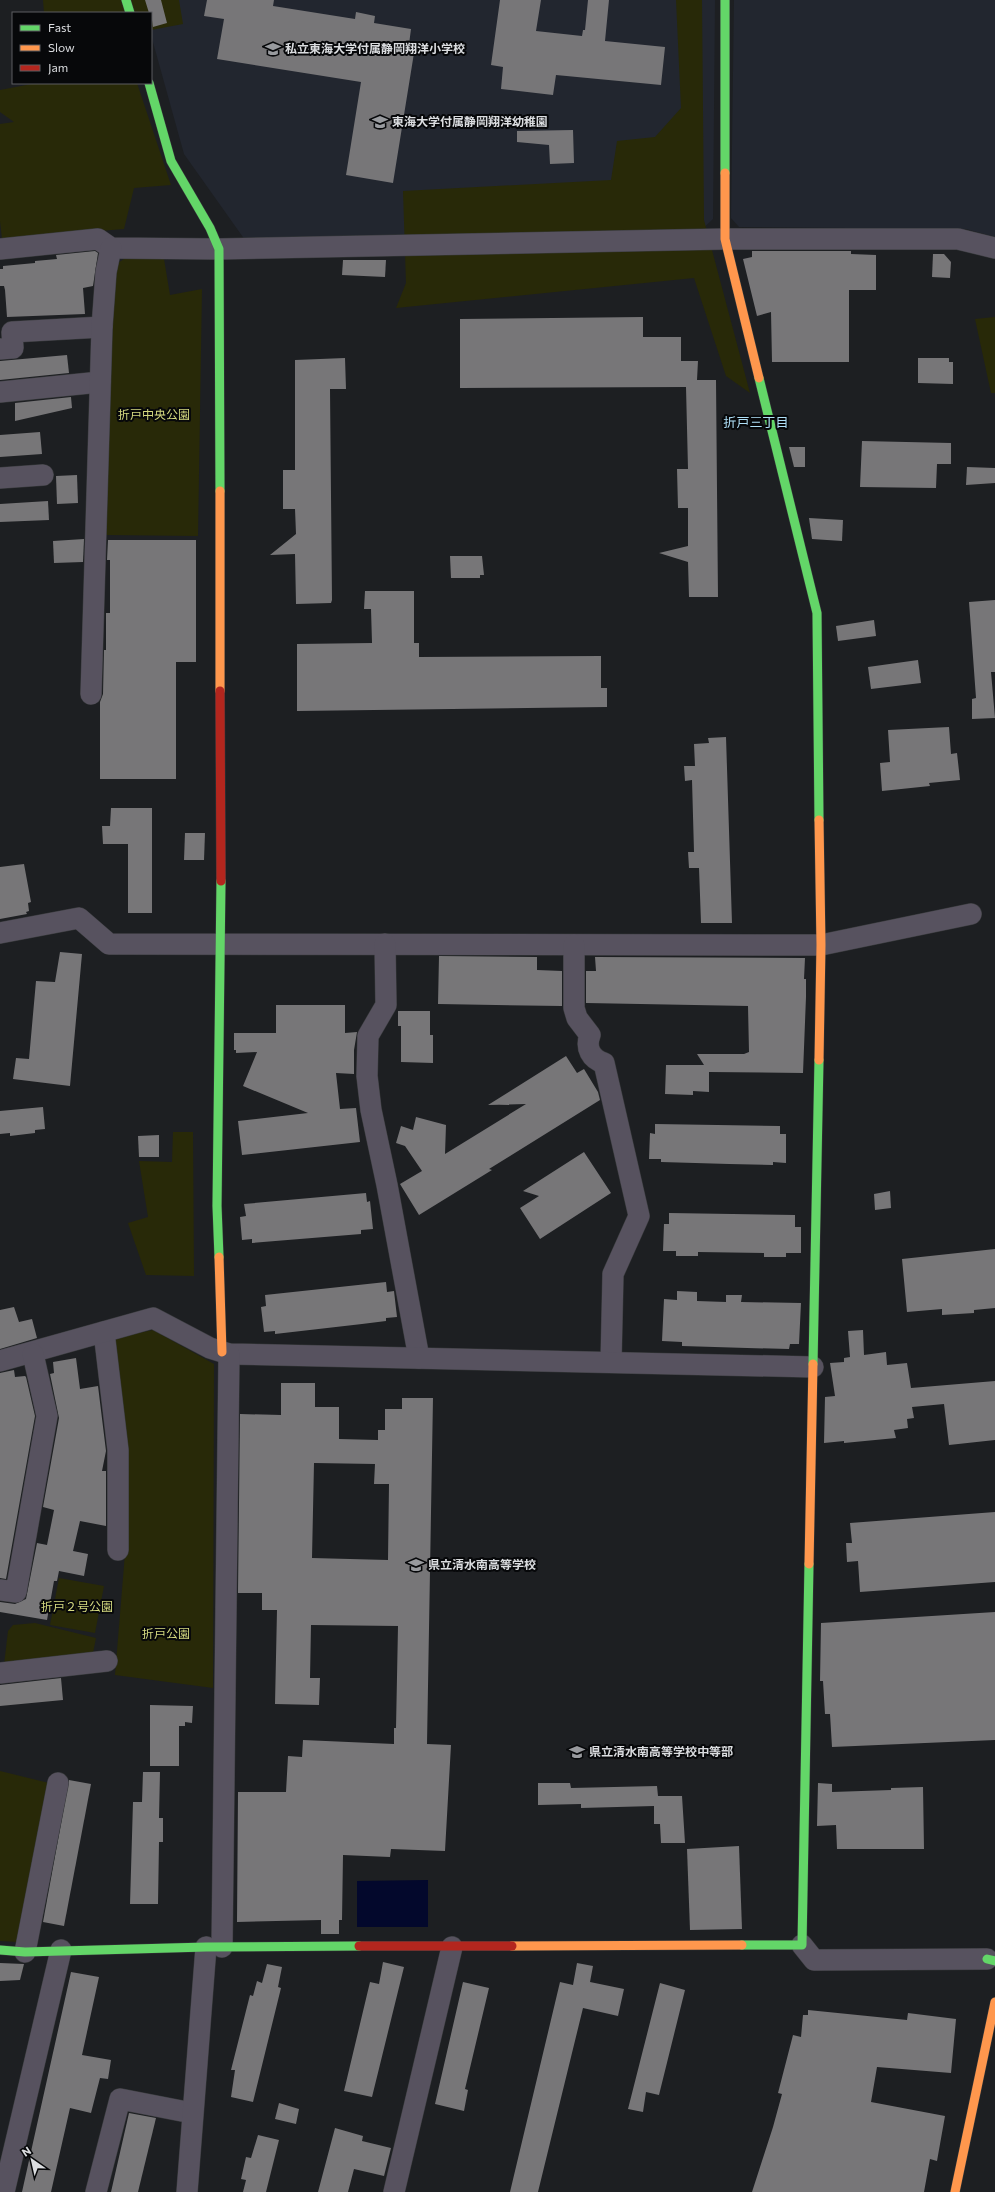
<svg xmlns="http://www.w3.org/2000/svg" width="995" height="2192" font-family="Commissioner,'Noto Sans JP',sans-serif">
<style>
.built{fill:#22262f}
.green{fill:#282908}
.water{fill:#03082c}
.building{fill:#777678;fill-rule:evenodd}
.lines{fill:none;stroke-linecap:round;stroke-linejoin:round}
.street-casing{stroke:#383a3c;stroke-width:22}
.fast-casing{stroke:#383a3c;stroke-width:10}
.slow-casing{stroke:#383a3c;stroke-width:10}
.jam-casing{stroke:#383a3c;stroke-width:10}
.street{stroke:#57525f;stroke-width:21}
.fast{stroke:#63d668;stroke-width:9}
.slow{stroke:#ff974d;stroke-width:9}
.jam{stroke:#b3261e;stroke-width:9}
.labels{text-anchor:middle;stroke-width:4;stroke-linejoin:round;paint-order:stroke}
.poi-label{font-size:12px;font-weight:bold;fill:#dbdde0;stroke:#07080a;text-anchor:start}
.park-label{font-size:12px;fill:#d5da80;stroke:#07080a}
.neighbourhood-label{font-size:13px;fill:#afdff7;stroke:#07080a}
</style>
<rect width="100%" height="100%" fill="#1d1f22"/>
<!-- built -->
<g class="built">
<path d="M141 0H715L713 219 698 233 245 240 184 154 151 35V13Z"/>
<path d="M734 0H995V237L966 229 739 227 731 218Z"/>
</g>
<!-- green -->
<g class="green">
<path d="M43 0H179L183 24 151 30V13H44Z"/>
<path d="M676 0H702L704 220 750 393 726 376 694 278 396 308 406 283 403 191 611 180 617 141 655 137 681 108Z"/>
<path d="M37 83H137L171 185 134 188 124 229 2 239 0 221V124L14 122 0 112V90Z"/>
<path d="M124 259H164L170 295 202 289 198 536 105 535 110 283 118 263Z"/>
<path d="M995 317V393H991L975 319Z"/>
<path d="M173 1132H193L194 1276 146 1275 128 1223 148 1217 139 1161 172 1162Z"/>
<path d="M153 1330 214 1364 213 1688 115 1675 129 1505 114 1338Z"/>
<path d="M59 1578 104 1586 95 1633 50 1625Z"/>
<path d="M35 1623 96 1638 92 1658 4 1665 8 1631 13 1625Z"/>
<path d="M0 1771 49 1783 18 1942 0 1941Z"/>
</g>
<!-- water -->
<path class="water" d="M428 1880V1927H357V1881Z"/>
<!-- building -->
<g class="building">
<path d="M145 0H161L167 23 153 27 151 13H149Z"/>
<path d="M207 0H274L273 6 355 19 356 12 375 16 374 23 411 29 408 52 414 53 393 183 346 175 361 82 217 59 224 19 204 16Z"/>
<path d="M500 0H541L536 31 582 36 583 30H585L588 0H609L605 41 665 47 661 85 556 75 553 95 501 89 503 67 491 65Z"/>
<path d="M573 130 574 163 550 164 549 145 517 142V131Z"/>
<path d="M95 251 98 253 93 286 83 288 85 314 7 317 5 290 4 286H0V269H3V266L35 263V261L57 259 56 255Z"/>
<path d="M752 251H851V254L876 255V290H849V362H772L771 312 757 316 743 259 752 257Z"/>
<path d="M933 254H944L951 262 950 278 932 277Z"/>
<path d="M343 260H386L385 277 342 275Z"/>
<path d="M643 317V337H681V361H698L697 380H716L718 597H689L688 562 659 553 688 546V508H678L677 469H688L686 387 460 388V319Z"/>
<path d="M67 355 69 373 0 380V361Z"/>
<path d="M345 358 346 389H330L332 600 331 603 296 604 295 554 270 555 296 534 295 509H283V470H295V360Z"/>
<path d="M918 358H949V362H953V384L918 383Z"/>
<path d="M71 397 72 408 15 421V403Z"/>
<path d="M40 432 42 454 0 457V435Z"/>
<path d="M862 441 951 443V464H937L936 488 860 487Z"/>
<path d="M789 447H805V467H794Z"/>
<path d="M967 467 995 468V483L966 485Z"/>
<path d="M77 475 78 503 57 504 56 476Z"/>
<path d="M48 501 49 520 0 522V504Z"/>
<path d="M809 518 843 520 842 541 812 539Z"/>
<path d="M84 539 83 562 54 563 53 541Z"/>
<path d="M108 540H196V662H176V779H100V702L103 694 104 650H106V613H110V560H107Z"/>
<path d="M450 556H482L484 575H480V578H451Z"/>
<path d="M365 591H414V643H419V657L601 656V688H607V707L297 711V644L372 643 371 609H364Z"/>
<path d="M995 600V672H991L995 718 972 719V699L976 698 969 602Z"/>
<path d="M874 620 876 636 838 641 836 626Z"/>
<path d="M918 660 921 683 871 689 868 667Z"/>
<path d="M949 727 951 754 957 753 960 780 929 783 930 786 882 791 880 763 890 762 888 730Z"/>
<path d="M726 737 732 923H701L699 868H689L688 852H694L692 780 685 781 684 766H695L694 744 709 743 708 738Z"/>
<path d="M111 808H152V913H128V844H103L102 826H110Z"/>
<path d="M185 833H205L204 860H184Z"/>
<path d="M24 864 31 902 28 903 29 911 26 912 27 914 0 919V867Z"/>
<path d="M60 952 82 954 70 1086 13 1079 16 1058 29 1059 36 981 55 982Z"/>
<path d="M439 956 537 957V970L562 971V1006L438 1004Z"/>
<path d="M595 957 805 958 804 979H806V997L803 1073 709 1072V1092L693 1091V1095L665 1094 666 1065H704L697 1054H744L749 1052 748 1006 586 1003V971H596Z"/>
<path d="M276 1005H345V1033L357 1032 354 1050V1074L336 1073 340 1109 356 1108 360 1142 242 1155 238 1121 308 1113 243 1086 257 1052 236 1053V1050H234V1033H276Z"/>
<path d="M398 1011H430V1035H433V1063L401 1062V1026H398Z"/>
<path d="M566 1056 577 1073 584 1069 598 1092 600 1100 489 1169 492 1170 419 1215 400 1184 422 1171 405 1146 396 1143 401 1126 413 1130 416 1117 446 1125 445 1154 526 1104 488 1105Z"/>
<path d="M43 1107 45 1129 35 1130V1133L10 1136V1133L0 1134V1111Z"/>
<path d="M655 1124 780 1126V1134H786V1163L773 1162V1165L729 1164 661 1162V1159H649L650 1133 655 1134Z"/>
<path d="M159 1135V1157H139L138 1136Z"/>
<path d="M584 1152 611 1193 540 1239 520 1208 539 1196 523 1191Z"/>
<path d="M890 1191 891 1208 875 1210 874 1194Z"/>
<path d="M366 1193 367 1202 370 1201 373 1229 361 1230V1234L252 1243V1239L242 1240 240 1217 246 1216 244 1204Z"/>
<path d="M669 1213 795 1215V1227H801V1253H786V1257H764V1253L698 1252V1256H676V1251H663L664 1224H669Z"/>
<path d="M995 1249V1308L974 1310V1313L942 1315V1309L907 1312 902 1259Z"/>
<path d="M386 1282 387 1292 394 1291 397 1317 386 1318V1321L362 1324 275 1334V1331L264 1332 261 1307 266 1306 265 1295Z"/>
<path d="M677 1291 697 1292V1301L726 1302V1295H742L741 1302 801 1303 799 1344H790L789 1349 747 1348 682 1346V1342L662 1341 664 1299 677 1300Z"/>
<path d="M14 1307 19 1322 32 1319 37 1338 0 1349V1310Z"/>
<path d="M863 1330 864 1355 886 1352 887 1365 907 1363 911 1388 995 1381V1440L949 1445 944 1404 912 1407 914 1418 907 1419 908 1428 894 1430 896 1438 844 1443V1441L824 1443 825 1397 835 1396 830 1363 844 1362V1358L850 1357 848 1331Z"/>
<path d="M76 1358 80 1389 98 1386 106 1451 102 1471H106V1526L80 1521 73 1551 88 1554 84 1576 59 1571 57 1581H54L47 1620 0 1612V1602L15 1604 26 1599 37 1543 47 1545 54 1510 43 1507 59 1418 50 1374 54 1373 53 1362Z"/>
<path d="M14 1370 15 1377 25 1376 26 1377 35 1416 6 1579 0 1578V1373Z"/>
<path d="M281 1383H315V1407H339V1439L378 1440V1430H385V1409H402V1398H433L427 1744 451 1745 445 1851 391 1849 390 1857 343 1855 342 1920H339V1934H321V1920L237 1922 238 1792H286L288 1756 302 1757 303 1740 394 1744V1728H396L398 1626 311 1625 310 1678H320L319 1705 275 1704 277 1610H262V1593H238L240 1414 281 1415ZM314 1463 375 1464 374 1484H389L388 1560 312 1558Z"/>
<path d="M995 1512V1582L860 1592 858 1561 847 1562 846 1543H852L850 1523Z"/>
<path d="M995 1612V1740L832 1747 830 1714H825L823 1681H820L821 1623Z"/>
<path d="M61 1678 63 1700 0 1706V1685Z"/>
<path d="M150 1705 193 1706 192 1723 185 1722V1726H179V1766H150Z"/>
<path d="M143 1772H160L159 1818H163V1842H159L158 1904H130L133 1802H142Z"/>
<path d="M69 1780 91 1784 64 1926 43 1922Z"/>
<path d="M538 1783H570L571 1788 657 1786 658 1796H682L685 1843H661L660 1824H654V1806L581 1808V1804L538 1805Z"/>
<path d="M818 1783 832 1784V1792L891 1790V1788L923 1787 924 1849H837L836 1825 817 1826Z"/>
<path d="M739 1846 742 1929 690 1930 687 1849Z"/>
<path d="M383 1962 404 1967 372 2097 344 2091 370 1982 379 1984Z"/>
<path d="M0 1963 24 1964 20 1980 0 1981Z"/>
<path d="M577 1963 593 1966 590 1982 624 1989 618 2016 583 2008 538 2192H510L560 1982 573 1985Z"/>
<path d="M267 1964 282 1967 278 1987 281 1988 253 2102 231 2097 235 2070H231L250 1995 253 1996 257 1981 262 1983Z"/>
<path d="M71 1972 99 1977 82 2055 111 2060 108 2079 100 2078 91 2113 70 2108 51 2192H22Z"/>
<path d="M463 1982 489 1988 465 2089 468 2090 464 2111 435 2104Z"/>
<path d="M660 1983 685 1990 659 2095 646 2092 643 2112 628 2109Z"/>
<path d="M808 2010 907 2020 908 2013 956 2019 951 2073 877 2067 871 2102 945 2116 937 2161 930 2159 924 2192H752L773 2127 782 2094 778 2093 793 2035 801 2037 803 2015H808Z"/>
<path d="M279 2103 299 2109 296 2124 275 2119Z"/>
<path d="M129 2113 156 2118 138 2192H111Z"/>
<path d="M335 2128 363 2136 362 2141 391 2148 384 2176 354 2169 348 2192H318Z"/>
<path d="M258 2135 279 2140 266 2192H243L246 2180 241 2179 246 2157 251 2158Z"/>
</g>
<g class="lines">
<defs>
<g id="street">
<path d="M0 249 98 239 111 248 219 249 725 239H958L995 248"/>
<path d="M0 349 13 348 12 332 102 327"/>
<path d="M0 392 100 382"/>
<path d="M0 478 43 475"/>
<path d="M91 694 102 327 106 272 111 248"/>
<path d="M0 933 79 918 109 944 821 945 971 914"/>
<path d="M385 944 386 1005 368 1036 367 1076 371 1110 387 1185 419 1358"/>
<path d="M574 945V1008L577 1018 590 1035C585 1048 591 1059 604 1063L639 1216 613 1274 611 1362"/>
<path d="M104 1332 118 1450V1550"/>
<path d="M0 1361 153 1318 210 1348 229 1354 813 1367"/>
<path d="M0 1590 16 1592 47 1416 33 1354"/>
<path d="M0 1673 107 1661"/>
<path d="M802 1945 814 1960 987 1959"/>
<path d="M222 1947 229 1354"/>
<path d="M25 1952 58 1783"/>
<path d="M4 2192 61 1950"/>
<path d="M96 2192 120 2099 192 2113"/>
<path d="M187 2192 206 1947"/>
<path d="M394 2192 452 1947"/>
</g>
<g id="fast">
<path d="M126 0 130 13"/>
<path d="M725 0V173"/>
<path d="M149 83 171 161 210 228 219 249 220 491"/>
<path d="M759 378 817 613 819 820"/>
<path d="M219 1257 217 1206 221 881"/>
<path d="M813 1364 819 1060"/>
<path d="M742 1945H802L809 1564"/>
<path d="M0 1950 25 1952 206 1947 359 1946"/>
<path d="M987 1959 995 1961"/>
</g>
<g id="slow">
<path d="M725 173V239L759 378"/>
<path d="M220 491V691"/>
<path d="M819 1060 821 945 819 820"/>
<path d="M219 1257 222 1352"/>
<path d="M809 1564 813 1364"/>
<path d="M512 1946 742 1945"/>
<path d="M955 2192 995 2002"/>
</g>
<g id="jam">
<path d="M220 691 221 881"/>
<path d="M359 1946H512"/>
</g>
</defs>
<!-- street casing -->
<use href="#street" class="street-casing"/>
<!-- fast casing -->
<use href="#fast" class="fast-casing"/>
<!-- slow casing -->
<use href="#slow" class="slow-casing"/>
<!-- jam casing -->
<use href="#jam" class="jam-casing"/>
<!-- street -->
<use href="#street" class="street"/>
<!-- fast -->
<use href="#fast" class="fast"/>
<!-- slow -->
<use href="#slow" class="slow"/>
<!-- jam -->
<use href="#jam" class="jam"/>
</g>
<!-- icons -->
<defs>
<symbol id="school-bare" viewBox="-9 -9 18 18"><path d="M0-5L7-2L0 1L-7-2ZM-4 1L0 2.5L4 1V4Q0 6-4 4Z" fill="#989a9e" stroke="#07080a" stroke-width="2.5" paint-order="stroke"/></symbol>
</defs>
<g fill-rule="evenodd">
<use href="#school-bare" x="262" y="38" width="22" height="22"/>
<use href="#school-bare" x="369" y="111" width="22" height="22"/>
<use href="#school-bare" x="405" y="1554" width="22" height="22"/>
<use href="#school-bare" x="566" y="1741" width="22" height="22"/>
</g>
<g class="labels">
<!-- poi labels -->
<g class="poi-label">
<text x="285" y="53">私立東海大学付属静岡翔洋小学校</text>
<text x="392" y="126">東海大学付属静岡翔洋幼稚園</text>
<text x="428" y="1569">県立清水南高等学校</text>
<text x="589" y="1756">県立清水南高等学校中等部</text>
</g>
<!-- park labels -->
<g class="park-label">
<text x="154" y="419">折戸中央公園</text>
<text x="77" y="1611">折戸２号公園</text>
<text x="166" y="1638">折戸公園</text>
</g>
<!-- neighbourhood labels -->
<g class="neighbourhood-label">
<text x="756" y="427">折戸三丁目</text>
</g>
</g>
<!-- legend -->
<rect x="12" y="12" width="140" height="72" fill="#07080a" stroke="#5c5d60"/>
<rect x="20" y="25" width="20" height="6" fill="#63d668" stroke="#5c5d60"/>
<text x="48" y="32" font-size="12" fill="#dbdde0">Fast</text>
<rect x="20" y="45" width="20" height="6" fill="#ff974d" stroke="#5c5d60"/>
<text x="48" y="52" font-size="12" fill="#dbdde0">Slow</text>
<rect x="20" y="65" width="20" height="6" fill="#b3261e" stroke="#5c5d60"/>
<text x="48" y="72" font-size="12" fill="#dbdde0">Jam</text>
<!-- north arrow -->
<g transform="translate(32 2160) rotate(326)" stroke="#07080a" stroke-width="3" paint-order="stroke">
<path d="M0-3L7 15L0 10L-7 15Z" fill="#dbdde0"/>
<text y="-6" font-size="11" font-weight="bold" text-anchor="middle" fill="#dbdde0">N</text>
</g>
</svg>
